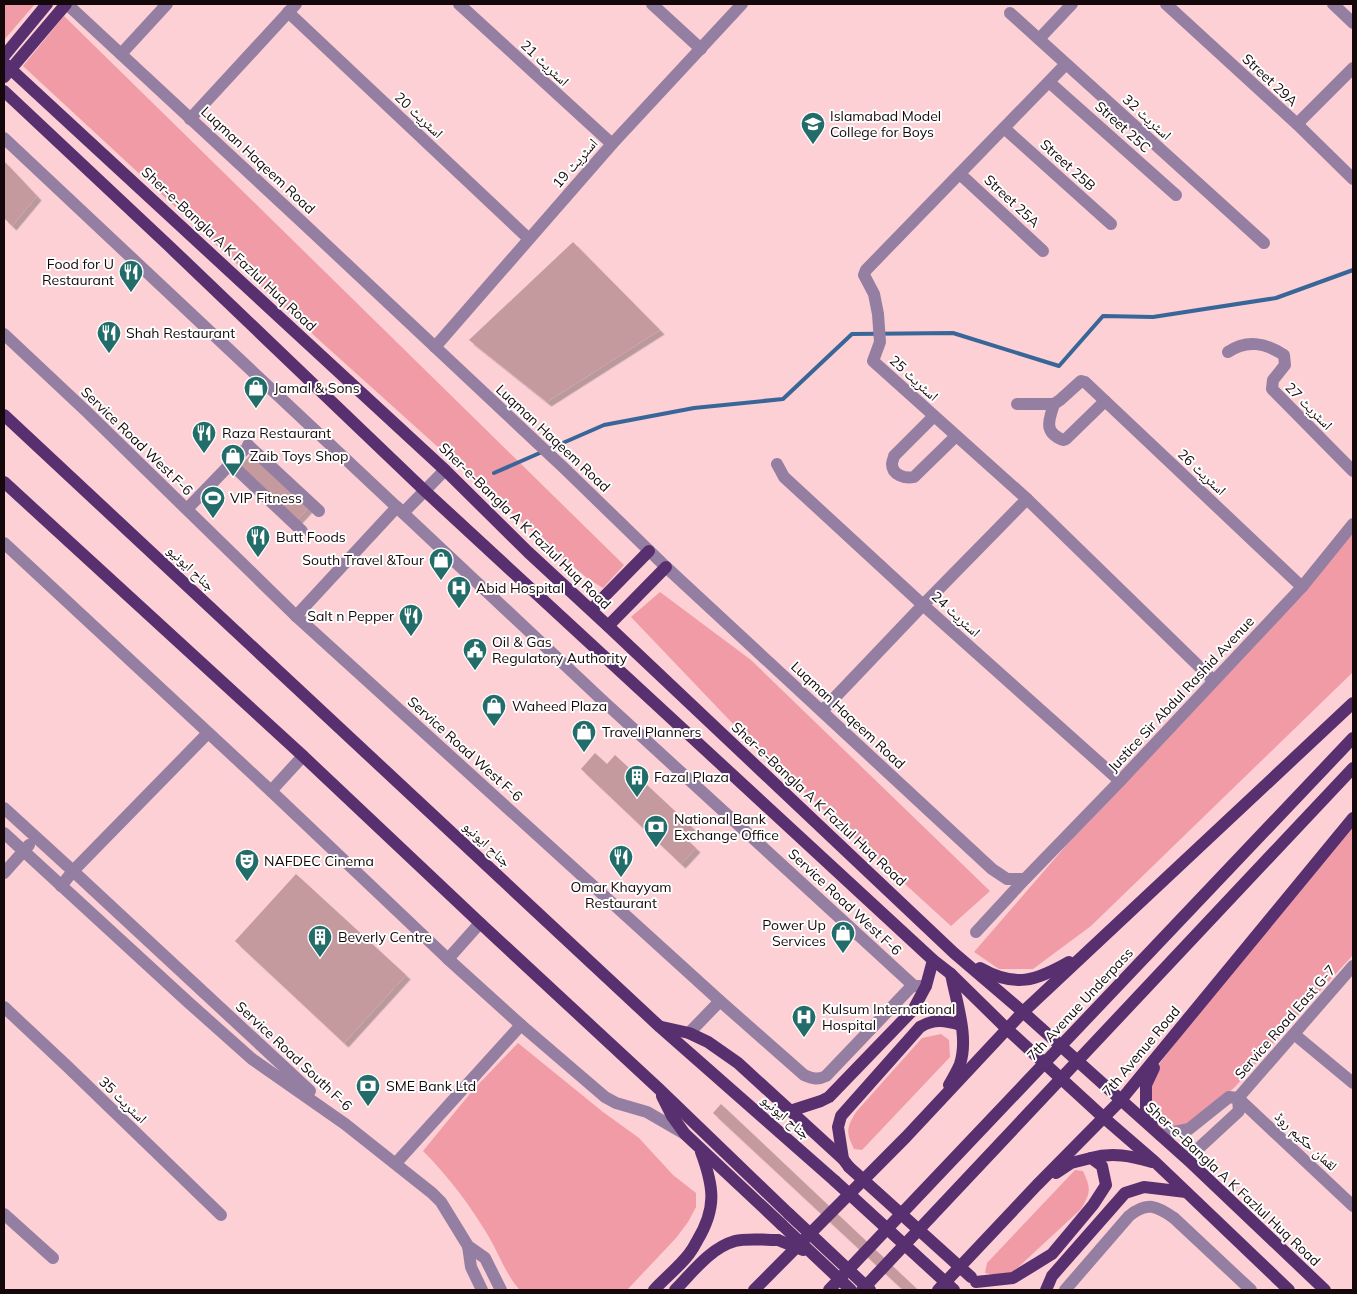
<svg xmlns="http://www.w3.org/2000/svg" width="1357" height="1294" font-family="Mulish,'Noto Naskh Arabic',sans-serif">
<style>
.green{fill:#f09ba6}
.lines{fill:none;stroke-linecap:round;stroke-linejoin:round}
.stream{stroke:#396699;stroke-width:4}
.building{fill:#c49a9f;filter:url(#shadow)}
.minor{stroke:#947fa3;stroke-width:12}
.major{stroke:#58306f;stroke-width:12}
.major-bridge{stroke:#58306f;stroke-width:12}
.labels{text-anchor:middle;stroke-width:4;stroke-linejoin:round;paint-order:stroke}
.street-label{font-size:14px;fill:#15080a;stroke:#fefefe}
.poi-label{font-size:14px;fill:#15080a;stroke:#fefefe;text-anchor:start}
</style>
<defs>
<filter id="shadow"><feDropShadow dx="4.5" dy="4.5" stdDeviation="0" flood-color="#0004"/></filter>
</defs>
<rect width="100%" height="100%" fill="#fcd0d4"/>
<!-- green -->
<g class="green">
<path d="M4 4H35L4 40Z"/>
<path d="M64 16 624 565 603 588 587 578 519 520 318 339 23 66Z"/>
<path d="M1353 528V672L1091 926 1033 969H999L974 952 1141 759Z"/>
<path d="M660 592 751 660 990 891 951 926 757 749 631 617Z"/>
<path d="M1353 818V955L1317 994 1235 1087 1205 1113 1184 1125 1162 1131 1151 1115 1146 1085 1160 1063 1276 912Z"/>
<path d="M941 1034 949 1040 950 1057 862 1150 854 1149C846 1132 846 1129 856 1112L922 1038Z"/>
<path d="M518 1043 603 1112 639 1138 673 1175 696 1193V1207L688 1222 676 1238 627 1290H520C506 1275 499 1254 489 1237 470 1205 449 1177 423 1151L473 1090Z"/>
<path d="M1075 1170 1083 1171C1091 1189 1091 1192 1081 1209L1012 1273 1001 1276 985 1273 987 1263Z"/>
</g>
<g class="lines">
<!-- stream -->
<g class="stream">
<path d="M549 449 604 425 694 408 783 399 852 334 953 333 1059 366 1103 316 1153 317 1276 298 1353 270"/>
<path d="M494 473 542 452"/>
</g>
</g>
<!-- building -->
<g class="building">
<path d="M4 161 37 196 12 226 4 218Z"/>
<path d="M573 242 660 330 547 402 469 340Z"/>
<path d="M253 452 309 507 296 521 239 467Z"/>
<path d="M595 753 607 764 615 755 693 828 684 837 696 848 681 864 581 769Z"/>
<path d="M296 874 406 975 344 1043 235 941Z"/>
<path d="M721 1104 918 1290H903L713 1113Z"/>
</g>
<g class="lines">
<!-- minor -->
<g class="minor">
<path d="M67 4 302 222 565 469 666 567 992 869 1007 879H1025"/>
<path d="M459 4 612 144"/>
<path d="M652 4 701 49"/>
<path d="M1166 4 1297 124 1353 179"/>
<path d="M1333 4 1353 23"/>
<path d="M288 12 529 239"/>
<path d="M1010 13 1264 243"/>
<path d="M1039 39 1072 4"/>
<path d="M121 54 167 4"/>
<path d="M1066 64 866 270 864 275 874 294 878 314 880 342 873 361 1027 499 1213 680"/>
<path d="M1049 82 1176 195"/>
<path d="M190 119 296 4"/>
<path d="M1297 124 1353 68"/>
<path d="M1004 128 1111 224"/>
<path d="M4 138 601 699 914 986"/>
<path d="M960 174 1043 251"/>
<path d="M4 334 87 412 296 616 720 1001 804 1075C813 1079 818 1080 826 1076L910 988 914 986H926"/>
<path d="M435 347 612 144 742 4"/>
<path d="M1228 352C1247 339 1265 343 1284 355L1285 365 1273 380 1272 389 1353 471"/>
<path d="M1017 404H1054L1060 400 1081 381 1085 382 1302 587"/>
<path d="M1054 404C1049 420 1043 432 1063 440L1066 439 1105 401"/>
<path d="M934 416 894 456C894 458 892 461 892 464 892 475 905 479 914 477L956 436"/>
<path d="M248 445 319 511"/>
<path d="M231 464 302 531"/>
<path d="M777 464 784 477 923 605 1120 781"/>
<path d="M187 509 243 451"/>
<path d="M403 513 445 470"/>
<path d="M4 543 271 791 448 959 521 1025 605 1097 616 1103 647 1112 685 1134"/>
<path d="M296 616 397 507"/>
<path d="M822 711 923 605 1027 499"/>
<path d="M271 791 303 756"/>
<path d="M4 808 73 871 310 1091"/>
<path d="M4 833 188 1002 252 1059 345 1124 432 1193 441 1202 468 1246 485 1258 501 1290"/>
<path d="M4 873 29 845"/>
<path d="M61 886 73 871 208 733"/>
<path d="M976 932 1025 879 1120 781 1302 587 1353 524"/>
<path d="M448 959 480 923"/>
<path d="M4 1007 68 1067 221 1215"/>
<path d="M689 1033 720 1001"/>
<path d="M1294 1034 1353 1083"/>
<path d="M1238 1098 1353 966"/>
<path d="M1238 1098 1353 1206"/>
<path d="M1160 1135 1189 1129 1229 1097 1238 1098"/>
<path d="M1187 1159 1239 1111 1238 1098"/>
<path d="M396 1163 521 1025"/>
<path d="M4 1214 53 1258"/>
<path d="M468 1246 471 1267 482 1290"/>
<path d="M1065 1290 1129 1216C1147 1201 1157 1206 1174 1218L1251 1290"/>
</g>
<!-- major -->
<g class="major">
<path d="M4 56 47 4"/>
<path d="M4 63 445 470 528 552 608 626 954 953 1023 1012"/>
<path d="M4 77 66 4"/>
<path d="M4 91 169 246 425 491 933 960 951 974 1007 1029"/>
<path d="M4 415 660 1027 835 1181"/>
<path d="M4 482 303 756 480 923 659 1089 789 1214"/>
<path d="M591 610 649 551"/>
<path d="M608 626 666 567"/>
<path d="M980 968C1015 988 1036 981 1069 962"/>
<path d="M662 1027 689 1033 708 1042 738 1063 843 1159 849 1167"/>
<path d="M949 1085C953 1078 957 1071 960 1064 969 1037 956 1001 951 974"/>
<path d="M662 1096 672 1116 685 1134 782 1225"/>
<path d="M1121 1100 1187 1159 1325 1290"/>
<path d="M790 1111 821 1101 829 1097 913 1010 926 986 933 960"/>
<path d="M1103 1117 1155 1162 1289 1290"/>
<path d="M1152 1124 1146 1117V1085L1154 1068"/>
<path d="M1091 1158C1112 1152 1132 1156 1152 1162"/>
<path d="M843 1159 838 1127 841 1116 920 1027C935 1018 946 1021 961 1025"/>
<path d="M976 1282 1013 1278 1052 1254 1093 1205 1106 1185 1102 1166 1091 1158 1071 1163 1056 1173"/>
<path d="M654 1290C665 1278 679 1267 689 1254 692 1250 695 1245 697 1241 717 1208 714 1187 701 1152"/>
<path d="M675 1290C692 1273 710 1248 735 1241 746 1238 766 1240 778 1240"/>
<path d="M754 1290 906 1137 1023 1012 1353 703"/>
<path d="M829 1290 1353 738"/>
<path d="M862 1290 1353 768"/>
<path d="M938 1290 1037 1185 1121 1100 1353 818"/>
<path d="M1046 1290 1052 1276 1125 1193 1144 1187 1186 1192"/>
</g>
<!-- major-bridge -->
<g class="major-bridge">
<path d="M1023 1012 1121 1100"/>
<path d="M1007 1029 1103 1117"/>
<path d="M849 1167 971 1277"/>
<path d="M835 1181 954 1290"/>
<path d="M789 1214 870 1290"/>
<path d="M782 1225 851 1290"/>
<path d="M778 1240 803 1250"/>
</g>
</g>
<!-- icons -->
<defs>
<symbol id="school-pin" viewBox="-11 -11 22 30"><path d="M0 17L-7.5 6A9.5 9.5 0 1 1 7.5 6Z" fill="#226d6a" stroke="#fefefe"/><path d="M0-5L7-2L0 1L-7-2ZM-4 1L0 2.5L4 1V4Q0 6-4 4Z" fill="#fff"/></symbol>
<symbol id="restaurant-pin" viewBox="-11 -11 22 30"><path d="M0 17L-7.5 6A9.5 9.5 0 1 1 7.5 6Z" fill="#226d6a" stroke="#fefefe"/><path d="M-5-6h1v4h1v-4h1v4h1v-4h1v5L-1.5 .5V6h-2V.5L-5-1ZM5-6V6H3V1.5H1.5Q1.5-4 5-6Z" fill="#fff"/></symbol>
<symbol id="shop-pin" viewBox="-11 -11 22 30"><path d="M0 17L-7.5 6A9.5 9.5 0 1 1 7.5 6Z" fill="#226d6a" stroke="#fefefe"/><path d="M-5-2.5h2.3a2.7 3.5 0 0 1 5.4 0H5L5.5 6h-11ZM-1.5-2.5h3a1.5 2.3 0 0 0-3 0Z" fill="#fff"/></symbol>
<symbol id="stadium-pin" viewBox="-11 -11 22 30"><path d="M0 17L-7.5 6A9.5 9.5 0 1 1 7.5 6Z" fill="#226d6a" stroke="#fefefe"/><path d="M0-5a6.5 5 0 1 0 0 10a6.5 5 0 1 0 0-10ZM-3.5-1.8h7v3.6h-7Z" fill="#fff"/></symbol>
<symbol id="hospital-pin" viewBox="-11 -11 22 30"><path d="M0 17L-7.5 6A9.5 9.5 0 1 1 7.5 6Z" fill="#226d6a" stroke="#fefefe"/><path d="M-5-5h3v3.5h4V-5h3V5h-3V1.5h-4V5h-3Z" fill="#fff"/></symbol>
<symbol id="civic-pin" viewBox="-11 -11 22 30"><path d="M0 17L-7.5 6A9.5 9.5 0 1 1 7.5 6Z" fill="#226d6a" stroke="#fefefe"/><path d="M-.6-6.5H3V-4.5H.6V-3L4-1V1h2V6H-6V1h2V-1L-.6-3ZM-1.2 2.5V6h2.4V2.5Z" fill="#fff"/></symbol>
<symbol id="building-pin" viewBox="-11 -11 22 30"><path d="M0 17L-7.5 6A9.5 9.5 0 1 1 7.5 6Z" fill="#226d6a" stroke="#fefefe"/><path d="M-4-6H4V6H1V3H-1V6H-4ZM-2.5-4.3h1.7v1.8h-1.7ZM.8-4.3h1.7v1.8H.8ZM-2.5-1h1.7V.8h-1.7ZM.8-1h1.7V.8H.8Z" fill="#fff"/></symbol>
<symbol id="bank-pin" viewBox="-11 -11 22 30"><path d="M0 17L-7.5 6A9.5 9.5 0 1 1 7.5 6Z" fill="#226d6a" stroke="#fefefe"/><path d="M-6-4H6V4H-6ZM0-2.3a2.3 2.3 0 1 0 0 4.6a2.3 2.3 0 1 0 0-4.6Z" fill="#fff"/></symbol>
<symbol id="theatre-pin" viewBox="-11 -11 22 30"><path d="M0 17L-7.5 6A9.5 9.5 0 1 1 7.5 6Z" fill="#226d6a" stroke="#fefefe"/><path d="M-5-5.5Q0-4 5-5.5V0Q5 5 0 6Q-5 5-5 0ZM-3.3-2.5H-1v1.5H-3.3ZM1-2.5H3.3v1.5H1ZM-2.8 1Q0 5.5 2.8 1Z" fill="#fff"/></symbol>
</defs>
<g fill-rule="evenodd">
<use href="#school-pin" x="799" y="110" width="28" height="38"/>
<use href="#restaurant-pin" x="117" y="258" width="28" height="38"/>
<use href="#restaurant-pin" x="95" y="319" width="28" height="38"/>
<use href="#shop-pin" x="242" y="374" width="28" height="38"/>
<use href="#restaurant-pin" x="190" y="419" width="28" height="38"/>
<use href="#shop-pin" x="219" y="442" width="28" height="38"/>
<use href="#stadium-pin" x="199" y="484" width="28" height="38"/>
<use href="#restaurant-pin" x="244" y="523" width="28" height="38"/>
<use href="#shop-pin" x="427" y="546" width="28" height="38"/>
<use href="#hospital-pin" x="445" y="574" width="28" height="38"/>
<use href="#restaurant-pin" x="397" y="602" width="28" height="38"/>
<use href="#civic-pin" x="461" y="636" width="28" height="38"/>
<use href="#shop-pin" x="480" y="692" width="28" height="38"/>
<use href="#shop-pin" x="570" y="718" width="28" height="38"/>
<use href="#building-pin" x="623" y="763" width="28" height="38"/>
<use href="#bank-pin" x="642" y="813" width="28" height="38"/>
<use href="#restaurant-pin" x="607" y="843" width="28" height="38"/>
<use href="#theatre-pin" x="233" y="847" width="28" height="38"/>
<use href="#shop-pin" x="829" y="919" width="28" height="38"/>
<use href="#building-pin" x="306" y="923" width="28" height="38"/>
<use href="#hospital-pin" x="790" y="1003" width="28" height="38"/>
<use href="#bank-pin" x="354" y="1072" width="28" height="38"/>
</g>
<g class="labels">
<!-- street labels -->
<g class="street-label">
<text transform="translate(545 63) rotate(43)" y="5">اسٹریٹ 21</text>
<text transform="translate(1270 80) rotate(43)" y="5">Street 29A</text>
<text transform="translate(419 115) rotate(43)" y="5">اسٹریٹ 20</text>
<text transform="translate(1147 117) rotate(42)" y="5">اسٹریٹ 32</text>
<text transform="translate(1123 127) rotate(42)" y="5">Street 25C</text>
<text transform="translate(258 160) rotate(43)" y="5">Luqman Haqeem Road</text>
<text transform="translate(575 163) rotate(-49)" y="5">اسٹریٹ 19</text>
<text transform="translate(1068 165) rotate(42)" y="5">Street 25B</text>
<text transform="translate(1012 201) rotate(43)" y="5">Street 25A</text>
<text transform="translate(229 249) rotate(43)" y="5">Sher-e-Bangla A K Fazlul Huq Road</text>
<text transform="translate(914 378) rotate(42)" y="5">اسٹریٹ 25</text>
<text transform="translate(1309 406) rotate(45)" y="5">اسٹریٹ 27</text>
<text transform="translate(553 438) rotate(43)" y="5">Luqman Haqeem Road</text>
<text transform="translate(137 441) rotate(44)" y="5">Service Road West F-6</text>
<text transform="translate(1202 472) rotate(43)" y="5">اسٹریٹ 26</text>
<text transform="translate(525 526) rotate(44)" y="5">Sher-e-Bangla A K Fazlul Huq Road</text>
<text transform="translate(191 568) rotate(43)" y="5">جناح ایونیو</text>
<text transform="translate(956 614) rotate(42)" y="5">اسٹریٹ 24</text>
<text transform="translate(1181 694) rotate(-47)" y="5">Justice Sir Abdul Rashid Avenue</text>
<text transform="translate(848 715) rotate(43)" y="5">Luqman Haqeem Road</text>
<text transform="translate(465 749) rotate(42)" y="5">Service Road West F-6</text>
<text transform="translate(819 804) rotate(43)" y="5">Sher-e-Bangla A K Fazlul Huq Road</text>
<text transform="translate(487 844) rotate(43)" y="5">جناح ایونیو</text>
<text transform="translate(845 902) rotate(43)" y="5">Service Road West F-6</text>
<text transform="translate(1080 1004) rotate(-47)" y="5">7th Avenue Underpass</text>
<text transform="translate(1285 1022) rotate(-49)" y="5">Service Road East G-7</text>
<text transform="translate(1141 1051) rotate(-50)" y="5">7th Avenue Road</text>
<text transform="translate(294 1056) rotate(43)" y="5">Service Road South F-6</text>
<text transform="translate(123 1100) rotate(44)" y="5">اسٹریٹ 35</text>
<text transform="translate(786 1117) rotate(41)" y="5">جناح ایونیو</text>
<text transform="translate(1306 1141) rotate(43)" y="5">لقمان حکیم روڈ</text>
<text transform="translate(1233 1184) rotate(43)" y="5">Sher-e-Bangla A K Fazlul Huq Road</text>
</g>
<!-- poi labels -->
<g class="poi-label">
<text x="830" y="121">Islamabad Model<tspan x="830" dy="16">College for Boys</tspan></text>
<text x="114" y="269" text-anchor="end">Food for U<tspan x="114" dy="16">Restaurant</tspan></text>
<text x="126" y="338">Shah Restaurant</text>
<text x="274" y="393">Jamal &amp; Sons</text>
<text x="222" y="438">Raza Restaurant</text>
<text x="250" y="461">Zaib Toys Shop</text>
<text x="230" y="503">VIP Fitness</text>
<text x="276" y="542">Butt Foods</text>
<text x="424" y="565" text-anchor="end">South Travel &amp;Tour</text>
<text x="476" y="593">Abid Hospital</text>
<text x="394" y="621" text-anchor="end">Salt n Pepper</text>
<text x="492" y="647">Oil &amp; Gas<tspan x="492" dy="16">Regulatory Authority</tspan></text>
<text x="512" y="711">Waheed Plaza</text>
<text x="602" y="737">Travel Planners</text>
<text x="654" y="782">Fazal Plaza</text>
<text x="674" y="824">National Bank<tspan x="674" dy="16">Exchange Office</tspan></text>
<text x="264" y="866">NAFDEC Cinema</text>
<text x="621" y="892" text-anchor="middle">Omar Khayyam<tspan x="621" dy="16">Restaurant</tspan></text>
<text x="826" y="930" text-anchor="end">Power Up<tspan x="826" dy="16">Services</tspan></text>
<text x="338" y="942">Beverly Centre</text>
<text x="822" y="1014">Kulsum International<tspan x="822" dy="16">Hospital</tspan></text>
<text x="386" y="1091">SME Bank Ltd</text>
</g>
</g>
<!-- border -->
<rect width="1357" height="1294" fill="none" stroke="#15080a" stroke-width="10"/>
</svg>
